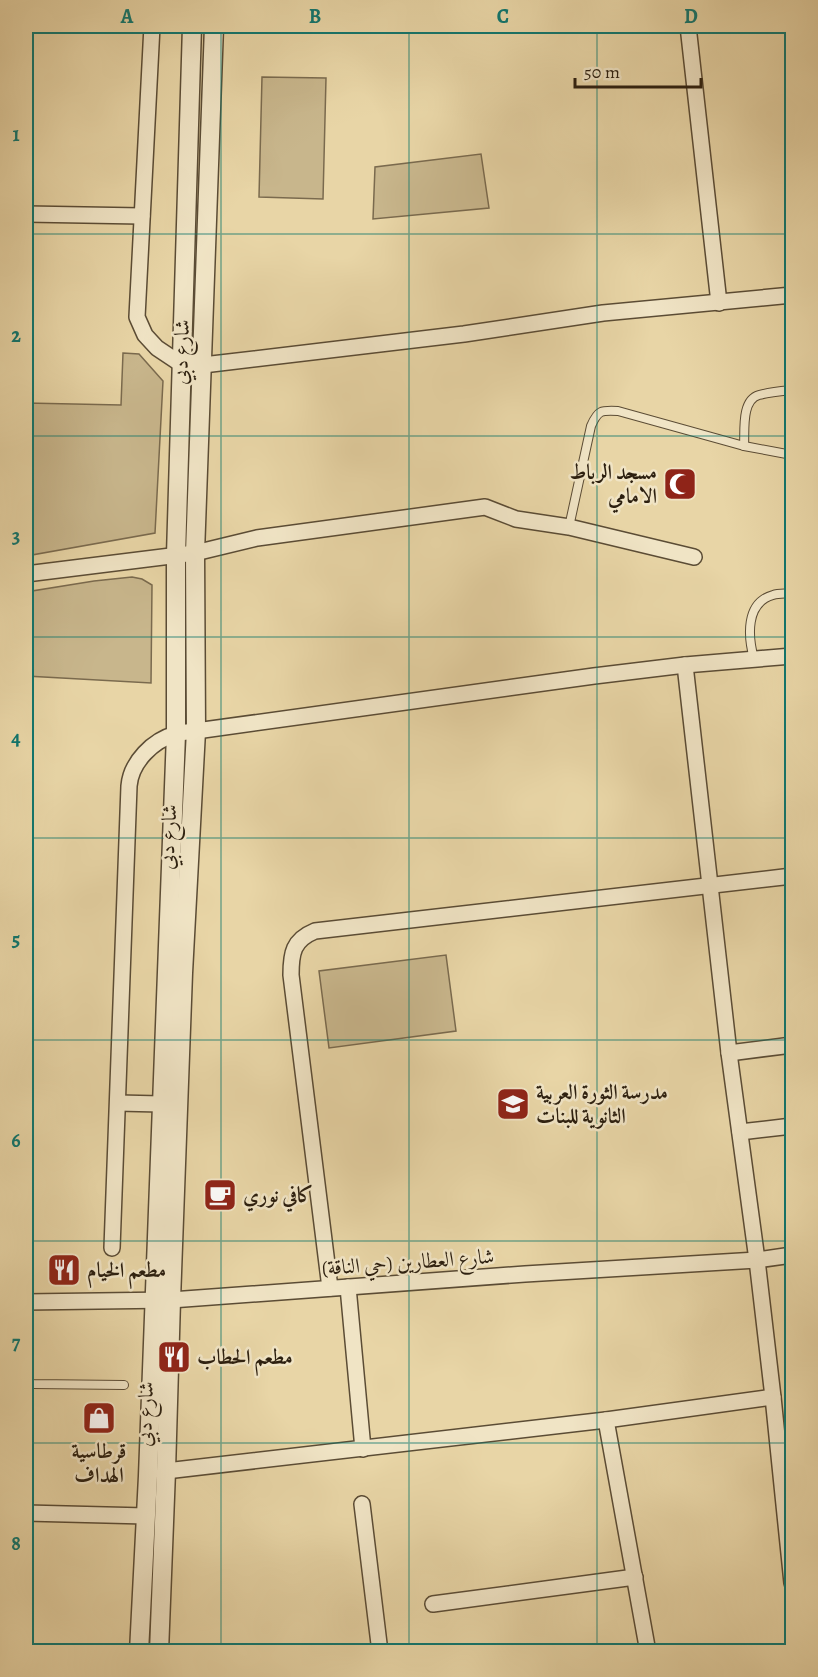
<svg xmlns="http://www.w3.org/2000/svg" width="818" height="1677" font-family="Alegreya,Amiri,serif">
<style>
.green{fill:#c8b68c;stroke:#7a6a4e;stroke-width:1.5}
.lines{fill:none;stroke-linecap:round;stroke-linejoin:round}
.service-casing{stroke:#5b4c35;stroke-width:10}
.minor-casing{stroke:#5b4c35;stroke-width:18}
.tertiary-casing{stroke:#5b4c35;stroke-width:21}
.service{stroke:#f0e4c5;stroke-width:8}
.minor{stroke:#f0e4c5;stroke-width:15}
.tertiary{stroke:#f0e4c5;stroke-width:18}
.grid{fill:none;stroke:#0f766e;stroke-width:1.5;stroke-opacity:0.55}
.labels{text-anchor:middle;stroke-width:5;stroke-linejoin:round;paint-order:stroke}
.street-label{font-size:21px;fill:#2c1f0f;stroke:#f0e4c5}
.poi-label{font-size:21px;font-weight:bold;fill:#2c1f0f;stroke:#f0e4c5;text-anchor:start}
.neatline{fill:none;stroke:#0f766e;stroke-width:2}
.grid-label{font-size:20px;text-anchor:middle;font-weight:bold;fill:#0f766e}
</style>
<rect width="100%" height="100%" fill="#e8d5a6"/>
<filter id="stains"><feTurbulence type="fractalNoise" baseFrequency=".00333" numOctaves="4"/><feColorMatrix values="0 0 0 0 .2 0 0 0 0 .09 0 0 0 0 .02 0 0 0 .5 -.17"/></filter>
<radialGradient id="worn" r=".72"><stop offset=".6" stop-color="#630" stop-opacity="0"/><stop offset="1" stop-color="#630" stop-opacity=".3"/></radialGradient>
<!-- green -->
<g class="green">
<path d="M262 77 326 78 323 199 259 197Z"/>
<path d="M481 154 489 208 373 219 375 167Z"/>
<path d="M123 353 139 354 163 381 155 533 26 556V403L121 405Z"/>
<path d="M132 577 142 579 152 585 151 683 26 676V592L94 581Z"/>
<path d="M446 955 456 1031 329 1048 319 971Z"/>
</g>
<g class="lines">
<defs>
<g id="service">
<path d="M744 446C745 431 741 400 759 395 770 392 782 391 792 390"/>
<path d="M569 527 591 426C598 410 601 410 618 411L744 446 792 455"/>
<path d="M754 659C748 637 745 603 773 595 779 593 786 594 792 593"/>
<path d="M26 1381 33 1384 124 1385"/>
</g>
<g id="minor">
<path d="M152 26 137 317 145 335 157 348 181 364 203 365 464 334 603 313 792 295"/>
<path d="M688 26 719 303"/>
<path d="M26 214 142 216"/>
<path d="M26 574 195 553 257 538 485 507 516 519 569 527 694 557"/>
<path d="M685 665 729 1053 757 1260 773 1397 792 1583"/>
<path d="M729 1053 792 1045"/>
<path d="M118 1103 161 1104"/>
<path d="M740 1132 792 1126"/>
<path d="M112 1248 129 786C131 762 153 740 176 734 182 732 190 732 196 731L594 676 685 665 792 656"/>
<path d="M348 1287 363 1449"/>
<path d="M330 1288 291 975C291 953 293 940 315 931L792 876"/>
<path d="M26 1302 171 1300 525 1274 757 1260 792 1255"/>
<path d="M606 1420 648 1652"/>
<path d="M166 1471 606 1420 773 1397"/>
<path d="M362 1504 380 1652"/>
<path d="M26 1513 146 1516"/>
<path d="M433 1604 635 1577"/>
</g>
<g id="tertiary">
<path d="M139 1652 148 1476 176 734V555L192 26"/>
<path d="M159 1652 166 1471 171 1300 183 973 196 731 195 553 214 26"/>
</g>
</defs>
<!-- service casing -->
<use href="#service" class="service-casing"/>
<!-- minor casing -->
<use href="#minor" class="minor-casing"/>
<!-- tertiary casing -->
<use href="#tertiary" class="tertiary-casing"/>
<!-- service -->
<use href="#service" class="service"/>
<!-- minor -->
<use href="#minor" class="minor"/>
<!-- tertiary -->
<use href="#tertiary" class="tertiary"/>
</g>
<!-- grid -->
<path class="grid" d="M221 26V1652M409 26V1652M597 26V1652M26 234H792M26 436H792M26 637H792M26 838H792M26 1040H792M26 1241H792M26 1443H792"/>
<!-- icons -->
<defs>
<symbol id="mosque-square" viewBox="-11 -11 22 22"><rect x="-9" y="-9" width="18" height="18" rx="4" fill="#8f2418" stroke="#f0e4c5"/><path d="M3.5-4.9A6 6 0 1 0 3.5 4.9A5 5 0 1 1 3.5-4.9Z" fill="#fff"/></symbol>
<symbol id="school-square" viewBox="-11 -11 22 22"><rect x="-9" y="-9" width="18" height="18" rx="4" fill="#8f2418" stroke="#f0e4c5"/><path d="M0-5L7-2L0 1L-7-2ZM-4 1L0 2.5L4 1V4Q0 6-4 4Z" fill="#fff"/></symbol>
<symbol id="cafe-square" viewBox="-11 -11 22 22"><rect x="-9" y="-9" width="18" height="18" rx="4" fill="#8f2418" stroke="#f0e4c5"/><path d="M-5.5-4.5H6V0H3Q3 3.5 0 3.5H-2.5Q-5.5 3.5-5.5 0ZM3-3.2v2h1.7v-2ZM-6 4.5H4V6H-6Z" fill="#fff"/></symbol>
<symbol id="restaurant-square" viewBox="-11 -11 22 22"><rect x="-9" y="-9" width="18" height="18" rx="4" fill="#8f2418" stroke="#f0e4c5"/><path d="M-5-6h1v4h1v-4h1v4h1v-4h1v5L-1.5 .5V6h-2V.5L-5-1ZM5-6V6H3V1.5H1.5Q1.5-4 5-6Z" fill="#fff"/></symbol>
<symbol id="shop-square" viewBox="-11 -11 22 22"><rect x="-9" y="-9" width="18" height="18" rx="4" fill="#8f2418" stroke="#f0e4c5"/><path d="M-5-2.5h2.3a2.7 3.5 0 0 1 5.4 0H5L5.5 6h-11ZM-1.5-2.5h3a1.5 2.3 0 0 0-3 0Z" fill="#fff"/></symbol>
</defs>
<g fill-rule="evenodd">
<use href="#mosque-square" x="661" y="465" width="38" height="38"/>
<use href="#school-square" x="494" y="1085" width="38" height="38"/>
<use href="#cafe-square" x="201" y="1176" width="38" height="38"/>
<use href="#restaurant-square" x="45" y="1251" width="38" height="38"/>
<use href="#restaurant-square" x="155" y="1338" width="38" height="38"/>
<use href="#shop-square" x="80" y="1399" width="38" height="38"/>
</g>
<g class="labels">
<!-- street labels -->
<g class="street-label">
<text transform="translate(181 352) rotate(-88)" y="7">شارع دبي</text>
<text transform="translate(168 837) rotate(-87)" y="7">شارع دبي</text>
<text transform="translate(408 1262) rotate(-4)" y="7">شارع العطارين (حي الناقة)</text>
<text transform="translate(145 1414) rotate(-88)" y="7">شارع دبي</text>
</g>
<!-- poi labels -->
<g class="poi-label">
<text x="657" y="479" text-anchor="end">مسجد الرباط<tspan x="657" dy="24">الامامي</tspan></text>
<text x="536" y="1099">مدرسة الثورة العربية<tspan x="536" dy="24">الثانوية للبنات</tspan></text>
<text x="243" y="1202">كافي نوري</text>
<text x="87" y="1277">مطعم الخيام</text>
<text x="197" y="1364">مطعم الحطاب</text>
<text x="99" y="1458" text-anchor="middle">قرطاسية<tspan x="99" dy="24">الهداف</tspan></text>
</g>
</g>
<!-- margin -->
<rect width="818" height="1677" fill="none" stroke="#e8d5a6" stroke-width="66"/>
<!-- scale -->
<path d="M575 78v9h126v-9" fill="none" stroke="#2c1f0f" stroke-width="3"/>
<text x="584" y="78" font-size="18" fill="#2c1f0f" stroke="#f0e4c5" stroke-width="4.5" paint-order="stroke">50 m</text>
<rect x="33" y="33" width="752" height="1611" class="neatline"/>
<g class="grid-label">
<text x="127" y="23">A</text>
<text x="315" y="23">B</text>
<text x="503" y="23">C</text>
<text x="691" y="23">D</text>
<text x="16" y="141">1</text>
<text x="16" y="342">2</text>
<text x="16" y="543">3</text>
<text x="16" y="745">4</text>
<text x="16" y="946">5</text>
<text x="16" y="1147">6</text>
<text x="16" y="1349">7</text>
<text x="16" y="1550">8</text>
</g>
<rect width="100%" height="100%" filter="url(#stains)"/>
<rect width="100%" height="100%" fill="url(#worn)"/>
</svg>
